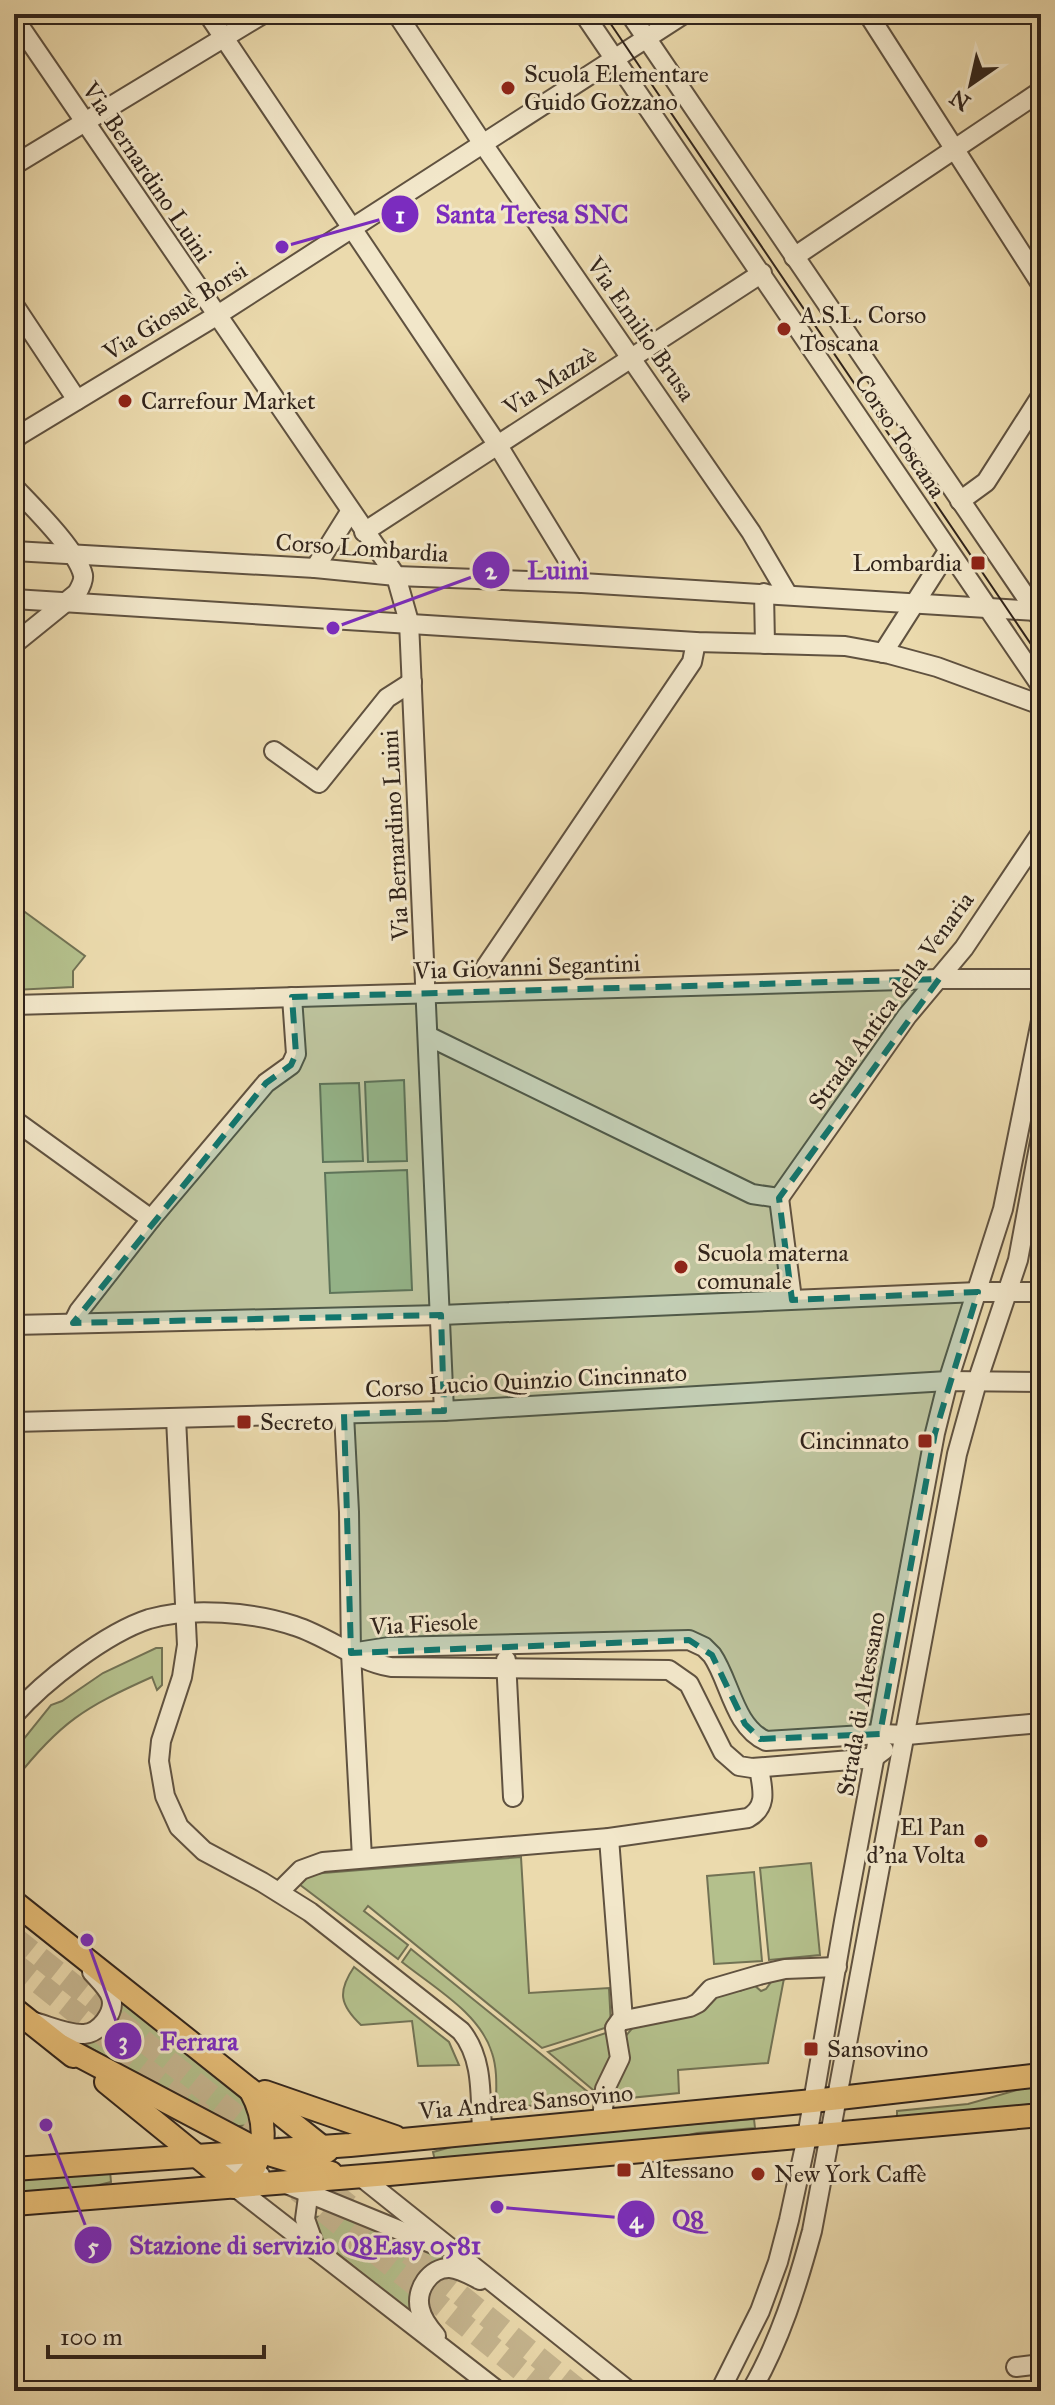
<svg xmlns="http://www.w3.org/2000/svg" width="1055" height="2405" font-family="'IM FELL Great Primer',serif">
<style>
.green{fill:#b4c08c;stroke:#727254;stroke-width:2}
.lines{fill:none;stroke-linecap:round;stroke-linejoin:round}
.major-tunnel{stroke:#c6b690;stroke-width:22;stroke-dasharray:22 11;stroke-linecap:butt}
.minor-casing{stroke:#605240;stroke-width:22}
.major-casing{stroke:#31241b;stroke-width:26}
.minor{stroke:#f2e7ca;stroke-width:18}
.major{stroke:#e6bd76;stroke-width:22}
.tram{stroke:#31241b;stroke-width:2}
.marked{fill:#0f766e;fill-opacity:0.2;stroke:#0f766e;stroke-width:6;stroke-dasharray:16 10;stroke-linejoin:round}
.poi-dot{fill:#8f2418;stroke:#f2e7ca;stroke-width:3}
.labels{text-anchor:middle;stroke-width:6;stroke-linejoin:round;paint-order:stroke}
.poi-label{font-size:24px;fill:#31241b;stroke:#f2e7ca;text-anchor:start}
.street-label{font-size:24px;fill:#31241b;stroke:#f2e7ca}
.leader{fill:none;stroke:#7b2cbf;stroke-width:3}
.callout-dot{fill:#7b2cbf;stroke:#f2e7ca;stroke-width:3}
.mark-label{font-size:24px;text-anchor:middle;font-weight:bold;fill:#fff}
.callout-label{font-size:26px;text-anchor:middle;font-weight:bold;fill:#7b2cbf;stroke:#f2e7ca;stroke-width:6;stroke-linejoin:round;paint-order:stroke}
</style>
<rect width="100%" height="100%" fill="#ebdaad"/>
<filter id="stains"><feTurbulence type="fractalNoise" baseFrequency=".0025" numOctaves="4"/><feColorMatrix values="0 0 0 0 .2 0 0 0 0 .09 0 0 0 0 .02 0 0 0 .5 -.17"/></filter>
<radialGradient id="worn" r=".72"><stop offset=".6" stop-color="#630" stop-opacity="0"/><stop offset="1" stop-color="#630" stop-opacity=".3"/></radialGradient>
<!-- green -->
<g class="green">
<path d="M14 904 85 956 73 971V987L14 990Z"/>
<path d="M404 1080 407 1161 368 1162 365 1082Z"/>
<path d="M359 1083 363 1161 323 1162 320 1084Z"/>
<path d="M407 1170 412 1290 330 1293 325 1173Z"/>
<path d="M156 1648H162V1685L157 1690 152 1677C85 1707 60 1722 14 1781V1751L51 1705 62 1701 103 1673Z"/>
<path d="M521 1857 529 1993 609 1988 611 2026 542 2048 368 1906 364 1911 408 1945 398 1959 295 1881 309 1875 323 1873Z"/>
<path d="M811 1863 820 1955 769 1960 760 1868Z"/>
<path d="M754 1872 762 1961 714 1964 707 1876Z"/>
<path d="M411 1949 599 2101 496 2108C496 2090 498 2071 492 2053 480 2013 433 1987 402 1962Z"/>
<path d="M354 1967 449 2042 459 2065 418 2066 412 2021 361 2025C340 2005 337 1992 354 1967Z"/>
<path d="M785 1973 768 2063 678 2070 679 2093 609 2100 624 2038 635 2025 643 2021 679 2018 725 1990 740 1991 754 1985 761 1991 766 1989 777 1974Z"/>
<path d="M119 2001 240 2088 252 2115 250 2125 229 2127 84 2044C107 2039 116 2023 119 2001Z"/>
<path d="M612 2031 615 2043 599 2095 548 2052Z"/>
<path d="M1041 2086V2103L897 2120V2111L968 2104 1024 2088Z"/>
<path d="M754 2119 755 2128 697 2133 662 2142 435 2161 433 2152 466 2143Z"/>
<path d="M110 2171 111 2182 70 2192 14 2196V2179Z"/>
<path d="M343 2215 450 2260 413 2315 321 2240 316 2230 315 2217Z"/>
</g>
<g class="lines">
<!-- major-tunnel -->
<g class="major-tunnel">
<path d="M14 1937 273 2145"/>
<path d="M14 1963 203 2115"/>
<path d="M246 2149 547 2391"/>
<path d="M306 2171 580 2391"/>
</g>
<defs>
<g id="minor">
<path d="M208 14 497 444 582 583"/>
<path d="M397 14 483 144 751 532 788 595"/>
<path d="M584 14 1041 686"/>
<path d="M630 14 1039 616"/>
<path d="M868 14 1041 284"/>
<path d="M14 18 396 576 409 622 444 1411"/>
<path d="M14 165 263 14"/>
<path d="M794 257 1041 91"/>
<path d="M14 305 77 400"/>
<path d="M14 440 21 434 216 316 684 14"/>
<path d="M14 487C32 506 77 550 83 575 84 581 80 588 77 593L14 644"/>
<path d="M960 501 986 482 1041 396"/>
<path d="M364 532 762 273"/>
<path d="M14 551 315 568 396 576 582 583 1036 611 1041 609"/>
<path d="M315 568 350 512"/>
<path d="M764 593 765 644"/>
<path d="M14 599 696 642 845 646 889 654 937 667 1041 705"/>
<path d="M883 653 948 551"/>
<path d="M274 751 319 783 387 698 412 682"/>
<path d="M485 968 692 662 696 642"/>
<path d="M14 1005 939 979H1041"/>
<path d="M428 1036 752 1194 779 1198 907 1016 964 948 1041 833"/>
<path d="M14 1120 151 1219"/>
<path d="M779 1198 792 1299"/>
<path d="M73 1323 79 1311 151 1219 266 1083 291 1065 296 1054 292 997"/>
<path d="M14 1325 441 1315 978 1292H1041"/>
<path d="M344 1414 349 1512 351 1653 362 1858"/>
<path d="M176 1418 187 1645 182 1677 161 1741 159 1761 165 1796 179 1827 204 1851 262 1882 310 1912 461 2031C484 2059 480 2097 482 2131"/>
<path d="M14 1422 444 1411 948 1381 1041 1382"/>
<path d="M351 1653 389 1647 689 1640 704 1647 712 1655C730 1681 734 1727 766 1741L880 1734 907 1735 1041 1723"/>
<path d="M506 1660 513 1797"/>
<path d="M14 1715C44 1681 106 1633 149 1619 190 1607 255 1612 295 1626 329 1637 356 1661 391 1667L669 1670 689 1684 723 1752 739 1766 752 1768 863 1759 876 1756 884 1750"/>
<path d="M609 1838 623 2020"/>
<path d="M279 1892 301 1870 323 1862 609 1838 748 1818C769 1806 762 1788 759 1768"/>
<path d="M34 2022C49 2026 68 2035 84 2034 99 2033 116 2013 111 1997 108 1988 98 1979 92 1972"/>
<path d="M602 2120 605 2089 620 2058 615 2028 620 2021 690 2007 698 2003 711 1989 759 1975 785 1969 837 1967"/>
<path d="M204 2157 260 2175"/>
<path d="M360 2176 629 2391"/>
<path d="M310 2182 305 2219 316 2250"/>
<path d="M284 2183 438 2246"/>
<path d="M235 2187 498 2391"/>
<path d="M436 2336C429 2328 422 2319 420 2309 415 2290 430 2267 450 2268 461 2269 470 2275 480 2280"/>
<path d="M1016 2367 1041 2364"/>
<path d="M720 2391 760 2311 778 2262 789 2220 807 2137 844 1921 935 1433 948 1381 1003 1209 1041 1021"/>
<path d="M751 2391C780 2341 797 2286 812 2231L957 1454 977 1382 1018 1260 1041 1136"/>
</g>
<g id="major">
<path d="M14 1902 327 2151"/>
<path d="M14 2009 73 2056"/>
<path d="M61 2046 262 2152 331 2173"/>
<path d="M106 2082 235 2187"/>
<path d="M265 2092 395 2137"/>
<path d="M14 2169 350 2145 813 2101 1041 2075"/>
<path d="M235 2187C268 2164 269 2124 251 2091"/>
<path d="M14 2204 389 2174 1041 2115"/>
</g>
</defs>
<!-- minor casing -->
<use href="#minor" class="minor-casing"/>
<!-- major casing -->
<use href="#major" class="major-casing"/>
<!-- minor -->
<use href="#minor" class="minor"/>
<!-- major -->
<use href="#major" class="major"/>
<!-- tram -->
<path class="tram" d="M604 14 1041 659"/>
</g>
<!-- marked area -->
<path class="marked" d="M939 979 779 1198 792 1300 978 1292 935 1433 880 1734 760 1739 745 1724 712 1655 689 1640 351 1653 344 1414 444 1411 441 1315 73 1323 266 1083 291 1065 296 1054 292 997Z"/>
<!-- markers -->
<g class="poi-dot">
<circle cx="508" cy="88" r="8"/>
<circle cx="784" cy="329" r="8"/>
<circle cx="125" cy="401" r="8"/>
<rect x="970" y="555" width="16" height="16" rx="4"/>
<circle cx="681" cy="1267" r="8"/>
<rect x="236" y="1414" width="16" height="16" rx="4"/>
<rect x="917" y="1433" width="16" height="16" rx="4"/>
<circle cx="981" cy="1841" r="8"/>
<rect x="803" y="2041" width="16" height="16" rx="4"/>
<rect x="616" y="2162" width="16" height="16" rx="4"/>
<circle cx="758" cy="2174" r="8"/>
</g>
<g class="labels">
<!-- poi labels -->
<g class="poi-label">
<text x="524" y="82">Scuola Elementare<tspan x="524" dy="28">Guido Gozzano</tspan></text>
<text x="800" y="323">A.S.L. Corso<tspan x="800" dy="28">Toscana</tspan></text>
<text x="141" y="409">Carrefour Market</text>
<text x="962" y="571" text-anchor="end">Lombardia</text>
<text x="697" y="1261">Scuola materna<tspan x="697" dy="28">comunale</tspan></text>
<text x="260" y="1430">Secreto</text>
<text x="909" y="1449" text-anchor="end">Cincinnato</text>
<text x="965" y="1835" text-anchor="end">El Pan<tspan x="965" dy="28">d'na Volta</tspan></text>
<text x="827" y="2057">Sansovino</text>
<text x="640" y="2178">Altessano</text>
<text x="774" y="2182">New York Caffè</text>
</g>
<!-- street labels -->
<g class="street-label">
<text transform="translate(147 172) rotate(56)" y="8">Via Bernardino Luini</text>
<text transform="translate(175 311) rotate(-32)" y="8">Via Giosuè Borsi</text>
<text transform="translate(641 329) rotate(55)" y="8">Via Emilio Brusa</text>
<text transform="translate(550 381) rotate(-33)" y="8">Via Mazzè</text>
<text transform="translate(900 436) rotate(56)" y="8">Corso Toscana</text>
<text transform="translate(362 548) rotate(4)" y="8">Corso Lombardia</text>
<text transform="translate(395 835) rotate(-93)" y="8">Via Bernardino Luini</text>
<text transform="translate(527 967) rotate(-2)" y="8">Via Giovanni Segantini</text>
<text transform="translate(891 1001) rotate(-54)" y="8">Strada Antica della Venaria</text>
<text transform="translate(526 1381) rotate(-3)" y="8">Corso Lucio Quinzio Cincinnato</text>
<text transform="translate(424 1624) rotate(-3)" y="8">Via Fiesole</text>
<text transform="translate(861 1704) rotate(-80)" y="8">Strada di Altessano</text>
<text transform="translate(526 2102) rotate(-5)" y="8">Via Andrea Sansovino</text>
</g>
</g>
<!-- callouts -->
<path class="leader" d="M282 247L400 214M333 628L491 570M87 1940L123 2041M497 2207L636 2219M46 2125L93 2245"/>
<g class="callout-dot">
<circle cx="282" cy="247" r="8"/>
<circle cx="333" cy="628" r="8"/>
<circle cx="87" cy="1940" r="8"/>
<circle cx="497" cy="2207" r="8"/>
<circle cx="46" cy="2125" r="8"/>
<circle cx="400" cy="214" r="20"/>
<circle cx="491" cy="570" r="20"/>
<circle cx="123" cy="2041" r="20"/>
<circle cx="636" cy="2219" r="20"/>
<circle cx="93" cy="2245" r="20"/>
</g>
<g class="mark-label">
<text x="400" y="223">1</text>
<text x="491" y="579">2</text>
<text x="123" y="2049">3</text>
<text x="636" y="2228">4</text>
<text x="93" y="2254">5</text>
</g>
<g class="callout-label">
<text x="532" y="223">Santa Teresa SNC</text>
<text x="558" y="579">Luini</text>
<text x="199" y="2050">Ferrara</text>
<text x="688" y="2228">Q8</text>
<text x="305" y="2254">Stazione di servizio Q8Easy 0581</text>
</g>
<!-- margin -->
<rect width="1055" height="2405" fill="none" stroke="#ebdaad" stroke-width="48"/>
<rect x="16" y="16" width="1023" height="2373" fill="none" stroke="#31241b" stroke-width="4"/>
<rect x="24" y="24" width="1007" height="2357" fill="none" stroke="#31241b" stroke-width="2"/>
<!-- north arrow -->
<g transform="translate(971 84) rotate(214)" stroke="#f2e7ca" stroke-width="6" paint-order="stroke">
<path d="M0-6L14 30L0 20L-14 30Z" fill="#31241b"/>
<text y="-12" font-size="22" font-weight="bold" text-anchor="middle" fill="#31241b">N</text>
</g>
<!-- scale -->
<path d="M48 2345v12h216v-12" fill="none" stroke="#31241b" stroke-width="4"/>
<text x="60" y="2345" font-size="24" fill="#31241b" stroke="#f2e7ca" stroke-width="6" paint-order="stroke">100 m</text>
<rect width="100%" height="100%" filter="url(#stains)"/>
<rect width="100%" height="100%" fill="url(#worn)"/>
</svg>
